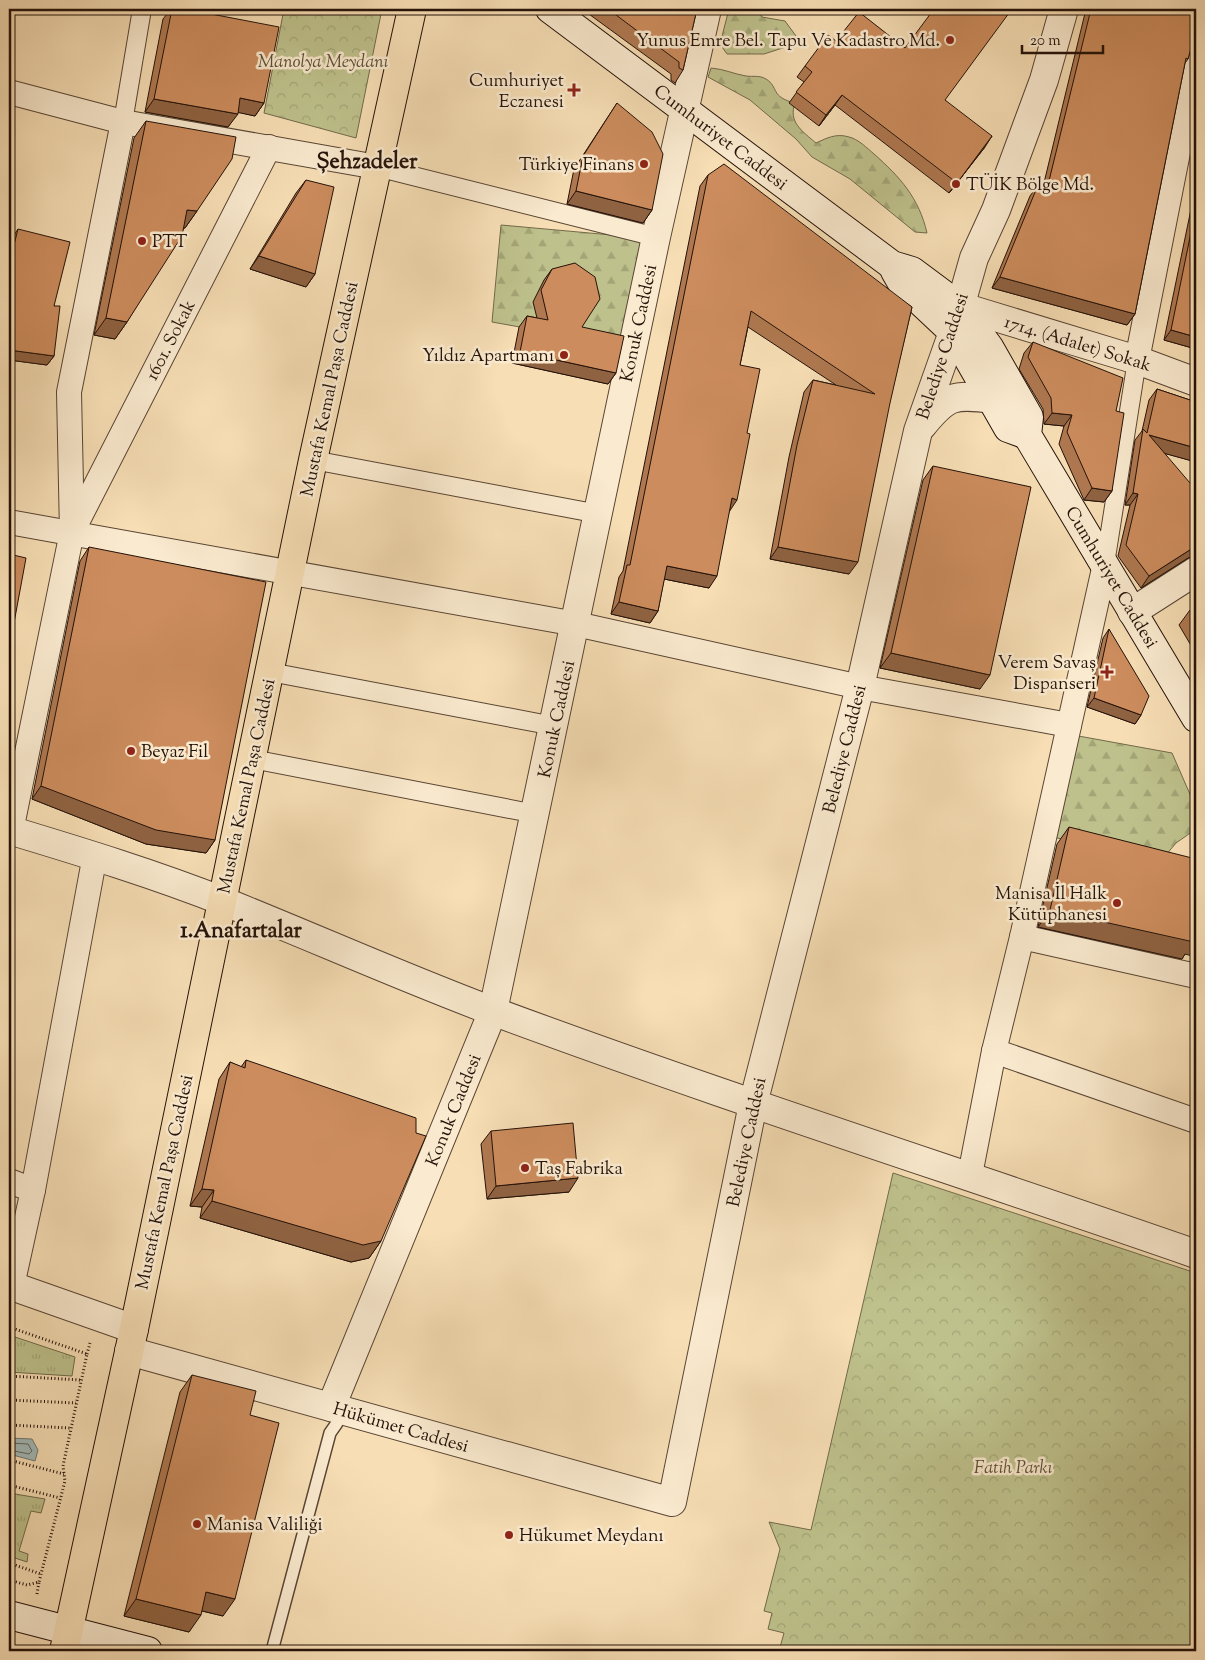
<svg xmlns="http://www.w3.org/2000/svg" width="1205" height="1660" font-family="'Sorts Mill Goudy',serif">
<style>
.grass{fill:url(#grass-tufts);stroke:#716a4a}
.forest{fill:url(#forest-firs);stroke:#716a4a}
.park{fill:url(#park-crowns);stroke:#716a4a}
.water{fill:#a2b9b8;stroke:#707672}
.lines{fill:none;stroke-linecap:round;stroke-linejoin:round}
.shore{stroke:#636660;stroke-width:1}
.service-casing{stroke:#594534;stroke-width:14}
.pedestrian-casing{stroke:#594534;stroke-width:20}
.minor-casing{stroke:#594534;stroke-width:26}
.tertiary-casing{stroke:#594534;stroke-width:30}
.secondary-casing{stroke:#241209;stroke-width:30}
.primary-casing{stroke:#241209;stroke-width:30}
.path{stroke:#241209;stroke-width:3;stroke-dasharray:1 2.5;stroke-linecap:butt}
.service{stroke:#faeacf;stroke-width:11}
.pedestrian{stroke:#faeacf;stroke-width:18}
.minor{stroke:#faeacf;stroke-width:24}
.tertiary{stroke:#faeacf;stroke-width:28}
.secondary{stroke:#faeacf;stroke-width:28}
.primary{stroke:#f7deb5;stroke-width:28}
.wall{fill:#af7850;stroke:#241209}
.shaded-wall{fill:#8f6241;stroke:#241209}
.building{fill:#cc8c5d;stroke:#241209}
.poi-dot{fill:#8f2418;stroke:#faeacf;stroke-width:2}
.labels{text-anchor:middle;stroke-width:5;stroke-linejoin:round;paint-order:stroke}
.poi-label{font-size:18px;fill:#241209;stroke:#faeacf;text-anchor:end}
.park-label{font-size:18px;font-style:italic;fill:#5a4f37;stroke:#faeacf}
.street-label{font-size:18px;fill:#241209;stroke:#faeacf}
.district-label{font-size:22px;font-weight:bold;fill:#241209;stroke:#faeacf}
</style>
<defs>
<pattern id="grass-tufts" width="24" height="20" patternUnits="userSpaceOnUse" patternTransform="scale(1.25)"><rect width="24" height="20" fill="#bec18c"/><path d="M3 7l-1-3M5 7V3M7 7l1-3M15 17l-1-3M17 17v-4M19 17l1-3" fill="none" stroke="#a3a577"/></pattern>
<pattern id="forest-firs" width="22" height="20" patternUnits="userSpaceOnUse" patternTransform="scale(1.25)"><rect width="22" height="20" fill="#bec18c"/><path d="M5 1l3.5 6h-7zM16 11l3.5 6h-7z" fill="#a3a577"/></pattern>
<pattern id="park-crowns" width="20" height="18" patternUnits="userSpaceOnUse" patternTransform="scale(1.25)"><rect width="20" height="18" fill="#bec18c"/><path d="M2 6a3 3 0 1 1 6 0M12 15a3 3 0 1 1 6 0" fill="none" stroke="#a3a577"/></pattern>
</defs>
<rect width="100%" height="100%" fill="#f7deb5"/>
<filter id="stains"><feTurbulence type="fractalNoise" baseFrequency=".004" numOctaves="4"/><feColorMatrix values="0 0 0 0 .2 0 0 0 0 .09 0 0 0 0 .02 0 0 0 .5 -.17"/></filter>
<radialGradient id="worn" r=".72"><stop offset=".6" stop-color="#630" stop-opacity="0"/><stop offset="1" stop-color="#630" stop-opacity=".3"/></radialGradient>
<!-- grass -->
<g class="grass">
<path d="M9 1335 75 1357 72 1376 9 1372Z"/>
<path d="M9 1493 45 1499 41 1513 31 1511 19 1551 28 1554 27 1562 9 1556Z"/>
</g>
<!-- forest -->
<g class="forest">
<path d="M729 9H758L762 17 785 21 796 36 792 45 764 54H727L720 44Z"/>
<path d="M711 68C724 69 734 74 746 76 754 77 759 75 766 79 779 87 770 97 795 103 788 122 802 131 816 143 827 138 836 133 849 137 858 139 867 148 874 154 900 177 919 198 927 233L915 232 850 179 812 157 796 139 750 100 708 77Z"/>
<path d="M501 225 645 238 620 345 492 322Z"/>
<path d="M1073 735 1172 753 1196 808V829L1176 843 1160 862 1053 837Z"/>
</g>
<!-- park -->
<g class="park">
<path d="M284 9H382L356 138 264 113Z"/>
<path d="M893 1173 1196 1273V1651H779L784 1633 768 1629 772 1613 764 1611 780 1549 769 1522 811 1530Z"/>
</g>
<!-- water -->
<path class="water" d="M9 1438 32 1439 38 1450 35 1461 9 1454Z"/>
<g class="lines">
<!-- shore -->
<path class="shore" d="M9 1443 28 1444 32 1451 29 1454 9 1450"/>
<defs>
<path id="service" d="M272 1651 330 1433 337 1423"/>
<g id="pedestrian">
<path d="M123 122 142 9"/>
<path d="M377 167 656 237"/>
<path d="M313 460 599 514"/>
<path d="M1105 564 1137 360"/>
<path d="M270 672 554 726"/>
<path d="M252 759 536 814"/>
</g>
<g id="minor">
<path d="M9 92 123 122 377 167"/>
<path d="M1137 360 1196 61"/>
<path d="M9 522 576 624 860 687 1069 725"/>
<path d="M74 528 269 147"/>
<path d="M11 831 72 532 69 392 123 122"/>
<path d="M1022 937 1196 976"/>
<path d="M994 1051 1196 1121"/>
<path d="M970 1175 994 1051 1022 937 1105 564"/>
<path d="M9 1181 33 1190"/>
<path d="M12 1286 33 1190 95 855"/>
</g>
<g id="tertiary">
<path d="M959 306 1137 360 1196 382"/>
<path d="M922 426C947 395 953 394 993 399"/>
<path d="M1132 612 1196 571"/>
<path d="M9 830C82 852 154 874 225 902 315 938 404 978 495 1012 727 1098 963 1173 1196 1254"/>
<path d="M9 1285 134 1329"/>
<path d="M129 1351 672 1502 753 1104 860 687 918 431 953 332 974 258 996 210 1044 80 1064 9"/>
<path d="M331 1407 493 1011 656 237 707 9"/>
</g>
<g id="secondary">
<path d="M550 9 892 265 912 271 959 306 989 347 1029 417 1027 435 1196 718"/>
<path d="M895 271 903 285 953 332 1008 428 1027 435"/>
<path d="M9 1615 148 1651"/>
</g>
<path id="primary" d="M64 1651 134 1329 313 460 412 9"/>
</defs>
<!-- service casing -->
<use href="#service" class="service-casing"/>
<!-- pedestrian casing -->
<use href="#pedestrian" class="pedestrian-casing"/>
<!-- minor casing -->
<use href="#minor" class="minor-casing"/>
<!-- tertiary casing -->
<use href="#tertiary" class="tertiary-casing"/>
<!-- secondary casing -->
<use href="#secondary" class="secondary-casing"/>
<!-- primary casing -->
<use href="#primary" class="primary-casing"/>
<!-- path -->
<g class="path">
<path d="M9 1327 87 1354 63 1466 65 1481 39 1582 27 1585 9 1580"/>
<path d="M87 1354 90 1343"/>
<path d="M9 1376 81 1380"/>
<path d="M9 1400 76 1403"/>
<path d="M9 1425 70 1428"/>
<path d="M9 1460 64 1474"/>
<path d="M9 1485 60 1498"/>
<path d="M9 1563 41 1574"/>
<path d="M37 1594 39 1582"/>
</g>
<!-- service -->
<use href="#service" class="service"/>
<!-- pedestrian -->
<use href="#pedestrian" class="pedestrian"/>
<!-- minor -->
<use href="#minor" class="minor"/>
<!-- tertiary -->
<use href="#tertiary" class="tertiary"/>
<!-- secondary -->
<use href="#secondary" class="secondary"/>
<!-- primary -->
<use href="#primary" class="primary"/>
</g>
<!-- wall -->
<g class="wall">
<path d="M171 9H185L264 103 255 116 238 112 228 127 145 112 163 19Z"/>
<path d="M582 9H697L683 70 675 83 671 80V74Z"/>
<path d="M1086 9H1196V48H1191L1188 59 1185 63 1135 314 1127 325 992 288 1030 196 1038 185 1043 187Z"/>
<path d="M836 41 945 100 985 147 949 193 835 105 819 126 789 103 804 82 797 77 805 66Z"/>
<path d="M617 103 652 210 643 223 567 204 574 169Z"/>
<path d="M146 121 197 211 185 228H184L127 322 115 339 94 335 134 138Z"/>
<path d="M708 175 912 307 849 574 770 559 789 457 804 392 813 380 836 385 748 327 740 365 729 512 709 588 664 579 658 611 650 623 611 614 619 577 623 571 700 186Z"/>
<path d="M306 180 315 274 306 287 250 269 296 193Z"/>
<path d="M1196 185V349L1164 340Z"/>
<path d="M18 229 54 306V356L47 365 9 360V250L12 238Z"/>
<path d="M552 269 582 327 616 373 608 384 512 363 519 327 527 316 537 318 533 302 544 280Z"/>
<path d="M1033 342 1116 411 1112 491 1104 502 1084 500 1059 444 1064 426 1044 424 1043 409 1019 369 1024 353Z"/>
<path d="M1157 389 1196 402V462L1164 453 1195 555 1188 558 1141 588 1118 556 1130 505H1125L1135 440 1142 431 1149 400Z"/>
<path d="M933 466 980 689 880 668 923 480Z"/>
<path d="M89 547 215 840 206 853 146 844 32 799 80 561Z"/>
<path d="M1196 606V654L1179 625 1190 610Z"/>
<path d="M1109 629 1141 715 1135 724 1087 707 1103 638Z"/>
<path d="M1069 827 1185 954 1182 959 1038 927 1057 844Z"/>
<path d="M246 1060 381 1241 369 1258 351 1262 200 1218 202 1207 190 1206 219 1079 230 1062 241 1067Z"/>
<path d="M491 1131 569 1192 487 1199 481 1144Z"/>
<path d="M192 1375 250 1415 223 1616 202 1611 189 1632 124 1616 180 1392Z"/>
</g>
<!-- shaded-wall -->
<g class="shaded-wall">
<path d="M1196 39V48H1191L1193 41Z"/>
<path d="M842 95 835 105 819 126 826 115Z"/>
<path d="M240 98 264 103 255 116 231 111Z"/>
<path d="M154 99 238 114 228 127 145 112Z"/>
<path d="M992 136 985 147 949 193 957 183Z"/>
<path d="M576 191 652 210 643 223 567 204Z"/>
<path d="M187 210 197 211 185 228 175 227Z"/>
<path d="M259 256 315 274 306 287 250 269Z"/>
<path d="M1000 277 1135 314 1127 325 992 288Z"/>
<path d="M106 318 127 322 115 339 94 335Z"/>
<path d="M1171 330 1196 337V349L1164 340Z"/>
<path d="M9 350 54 356 47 365 9 360Z"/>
<path d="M520 352 616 373 608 384 512 363Z"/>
<path d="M1052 413 1072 415 1064 426 1044 424Z"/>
<path d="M1149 435 1196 448V462L1141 447Z"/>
<path d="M1092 488 1112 491 1104 502 1084 500Z"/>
<path d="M1133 493 1138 494 1130 505H1125Z"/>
<path d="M732 498 737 500 729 512Z"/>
<path d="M1196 546V556L1188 558 1141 588 1149 576Z"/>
<path d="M778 547 858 562 849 574 770 559Z"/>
<path d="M667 566 717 576 709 588 659 578Z"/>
<path d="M619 602 658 611 650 623 611 614Z"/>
<path d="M891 653 990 675 980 689 880 668Z"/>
<path d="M1094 698 1141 715 1135 724 1087 707Z"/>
<path d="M41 786 215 840 206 853 146 844 32 799Z"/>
<path d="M1050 910 1196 937V957L1185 954 1182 959 1038 927Z"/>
<path d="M578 1178 569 1192 487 1199 496 1186Z"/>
<path d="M202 1189 214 1190 202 1207 190 1206Z"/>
<path d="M212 1201 381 1241 369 1258 351 1262 200 1218Z"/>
<path d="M206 1592 235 1599 223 1616 194 1609Z"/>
<path d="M136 1599 201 1615 189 1632 124 1616Z"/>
</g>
<!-- building -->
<g class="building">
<path d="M172 9H185L279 27 264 103 240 98 238 114 154 99Z"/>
<path d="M608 9H697L683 70 679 68V62Z"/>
<path d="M934 9H1012L945 100 992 136 957 183 842 95 826 115 796 92 812 72 805 66 828 35 836 41 859 12 905 48Z"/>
<path d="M1091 9H1196V39L1193 41 1188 59 1186 58 1135 314 1000 277 1038 185 1047 189Z"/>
<path d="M617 103 652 132 663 154 652 210 576 191 583 156Z"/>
<path d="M146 121 236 137 232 159 197 211 187 210 182 236 127 322 106 318Z"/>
<path d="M724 164 912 307 890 403 858 562 778 547 797 445 813 380 875 394 751 311 740 365 760 369 747 433 750 434 737 500 732 498 717 576 667 566 658 611 619 602 627 565H630L708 175Z"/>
<path d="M306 180 334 187 315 274 259 256Z"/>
<path d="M1196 208V337L1171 330Z"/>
<path d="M18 229 70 242 54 306H60L54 356 9 350V265Z"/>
<path d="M575 263 595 277 600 299 582 327 624 336 616 373 520 352 527 316 548 320 541 290 552 269Z"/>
<path d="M1033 342 1123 378 1116 411 1124 413 1112 491 1092 488 1067 432 1072 415 1052 413 1051 398 1028 357Z"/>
<path d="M1157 389 1196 402V448L1149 435 1196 490V546L1149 576 1126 545 1138 494 1133 493 1143 429 1147 433Z"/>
<path d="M933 466 1031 487 990 675 891 653Z"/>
<path d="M89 547 266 582 215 840 156 830 41 786Z"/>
<path d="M9 554 26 558 9 650Z"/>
<path d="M1196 606V621L1190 610Z"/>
<path d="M1109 629 1149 696 1141 715 1094 698Z"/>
<path d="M1069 827 1196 859V937L1194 942 1050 910Z"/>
<path d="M246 1060 416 1118V1133L426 1136 381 1241 363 1245 212 1201 214 1190 202 1189 230 1062 245 1068Z"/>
<path d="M573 1123 578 1178 496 1186 491 1131Z"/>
<path d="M192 1375 256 1391 250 1415 279 1423 235 1599 206 1592 201 1615 136 1599Z"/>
<path d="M850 1647 868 1651H824L830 1649Z"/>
</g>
<!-- markers -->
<g class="poi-dot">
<circle cx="950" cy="40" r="5"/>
<path d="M571.5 82.5h5v5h5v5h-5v5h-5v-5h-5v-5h5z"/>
<circle cx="644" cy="164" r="5"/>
<circle cx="956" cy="184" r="5"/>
<circle cx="142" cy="241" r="5"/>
<circle cx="564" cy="355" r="5"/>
<path d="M1104.5 664.5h5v5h5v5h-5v5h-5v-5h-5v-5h5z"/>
<circle cx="131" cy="751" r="5"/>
<circle cx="1117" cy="903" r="5"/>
<circle cx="525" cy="1168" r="5"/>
<circle cx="197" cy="1524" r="5"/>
<circle cx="509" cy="1535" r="5"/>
</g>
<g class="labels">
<!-- poi labels -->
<g class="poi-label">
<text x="940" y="46">Yunus Emre Bel. Tapu Ve Kadastro Md.</text>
<text x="564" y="86">Cumhuriyet<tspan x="564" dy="21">Eczanesi</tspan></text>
<text x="634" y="170">Türkiye Finans</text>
<text x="966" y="190" text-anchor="start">TÜİK Bölge Md.</text>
<text x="152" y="247" text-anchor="start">PTT</text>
<text x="554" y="361">Yıldız Apartmanı</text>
<text x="1096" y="668">Verem Savaş<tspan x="1096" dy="21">Dispanseri</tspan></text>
<text x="141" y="757" text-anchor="start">Beyaz Fil</text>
<text x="1107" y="899">Manisa İl Halk<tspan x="1107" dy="21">Kütüphanesi</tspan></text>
<text x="535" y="1174" text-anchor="start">Taş Fabrika</text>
<text x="207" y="1530" text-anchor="start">Manisa Valiliği</text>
<text x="519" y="1541" text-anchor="start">Hükumet Meydanı</text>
</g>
<!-- park labels -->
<g class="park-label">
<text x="323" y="67">Manolya Meydanı</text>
<text x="1013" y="1473">Fatih Parkı</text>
</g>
<!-- street labels -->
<g class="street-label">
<text transform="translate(721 137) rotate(37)" y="6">Cumhuriyet Caddesi</text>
<text transform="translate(638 323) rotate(-78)" y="6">Konuk Caddesi</text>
<text transform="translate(170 340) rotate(-63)" y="6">1601. Sokak</text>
<text transform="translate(1078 343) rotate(17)" y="6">1714. (Adalet) Sokak</text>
<text transform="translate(942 356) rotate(-72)" y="6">Belediye Caddesi</text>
<text transform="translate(329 389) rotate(-78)" y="6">Mustafa Kemal Paşa Caddesi</text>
<text transform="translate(1112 577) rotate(59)" y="6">Cumhuriyet Caddesi</text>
<text transform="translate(556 719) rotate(-78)" y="6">Konuk Caddesi</text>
<text transform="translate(844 749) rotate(-76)" y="6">Belediye Caddesi</text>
<text transform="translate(246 786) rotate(-78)" y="6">Mustafa Kemal Paşa Caddesi</text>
<text transform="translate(453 1110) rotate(-68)" y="6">Konuk Caddesi</text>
<text transform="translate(746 1142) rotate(-78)" y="6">Belediye Caddesi</text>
<text transform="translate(164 1182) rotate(-78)" y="6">Mustafa Kemal Paşa Caddesi</text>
<text transform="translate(401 1427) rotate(16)" y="6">Hükümet Caddesi</text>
</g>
<!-- district labels -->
<g class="district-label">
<text x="367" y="168">Şehzadeler</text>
<text x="241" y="937">1.Anafartalar</text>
</g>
</g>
<!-- margin -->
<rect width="1205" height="1660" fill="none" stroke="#f7deb5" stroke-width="30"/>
<rect x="10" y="10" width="1185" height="1640" fill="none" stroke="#241209" stroke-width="2.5"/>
<rect x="15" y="15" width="1175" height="1630" fill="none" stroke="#241209"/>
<!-- scale -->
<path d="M1022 45v8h81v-8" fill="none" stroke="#241209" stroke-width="2.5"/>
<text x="1030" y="45" font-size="15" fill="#241209" stroke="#faeacf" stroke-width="4" paint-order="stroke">20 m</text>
<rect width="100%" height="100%" filter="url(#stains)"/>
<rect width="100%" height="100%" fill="url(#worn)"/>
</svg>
